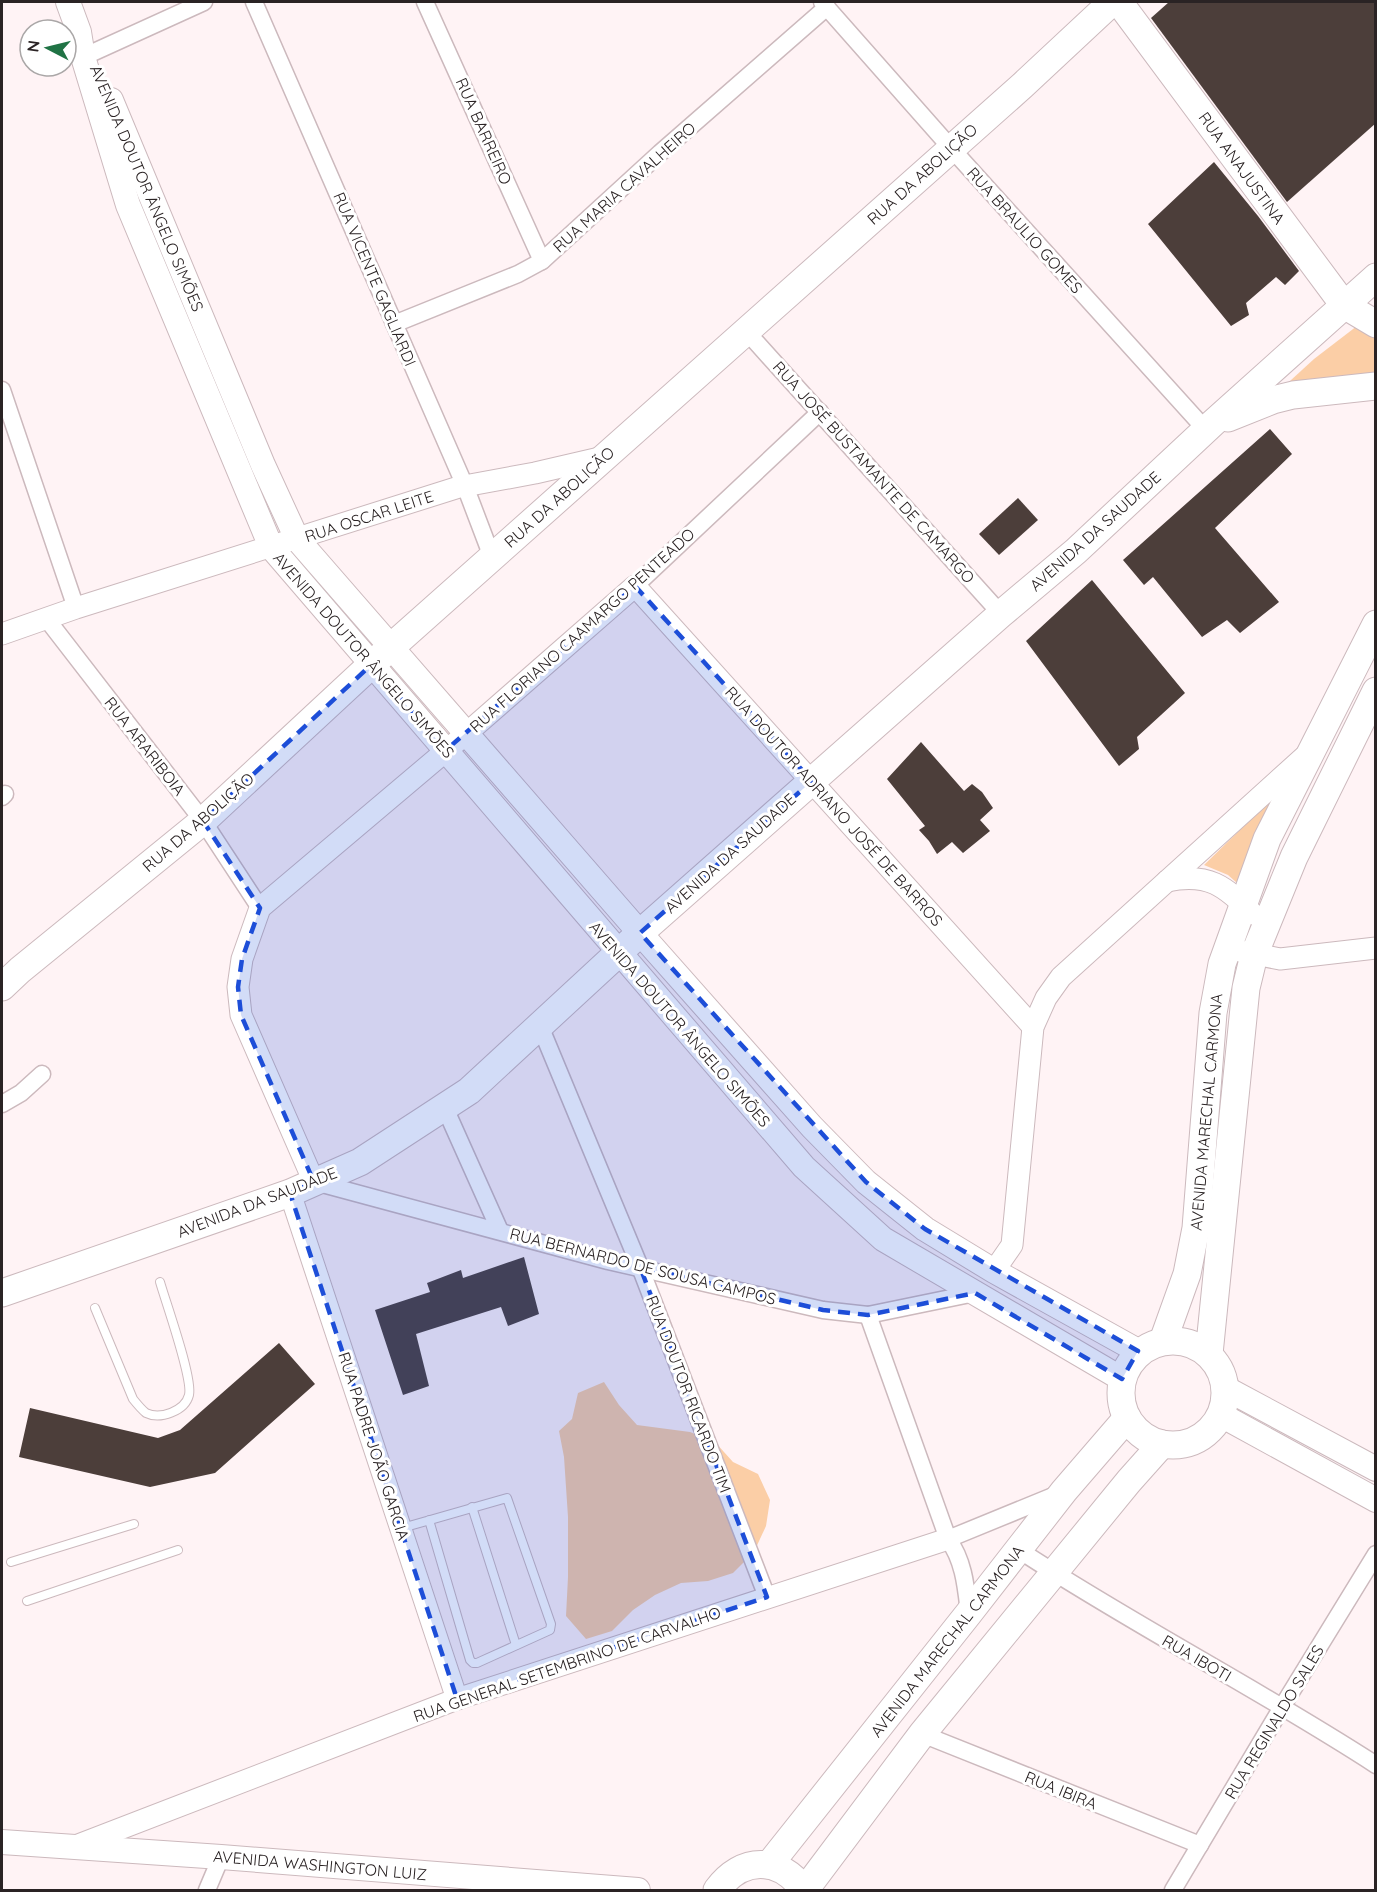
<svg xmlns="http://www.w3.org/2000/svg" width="1377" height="1892" font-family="Quicksand,sans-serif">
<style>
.green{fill:#fbcea6}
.building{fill:#4c3e3a}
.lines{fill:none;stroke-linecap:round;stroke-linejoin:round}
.service-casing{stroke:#ccb9bd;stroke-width:10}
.minor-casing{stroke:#ccb9bd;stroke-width:19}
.tertiary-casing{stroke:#ccb9bd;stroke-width:23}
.secondary-casing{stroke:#ccb9bd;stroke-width:26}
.primary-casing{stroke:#ccb9bd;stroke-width:29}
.service{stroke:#fff;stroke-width:8}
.minor{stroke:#fff;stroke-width:16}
.tertiary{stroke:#fff;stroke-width:21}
.secondary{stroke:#fff;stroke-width:24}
.primary{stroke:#fff;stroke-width:27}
.marked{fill:#1d4ed8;fill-opacity:0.2;stroke:#1d4ed8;stroke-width:4.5;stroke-dasharray:12 8;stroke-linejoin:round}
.labels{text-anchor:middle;stroke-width:6;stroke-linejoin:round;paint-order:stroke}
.street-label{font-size:16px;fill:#2a2324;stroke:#fff}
</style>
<rect width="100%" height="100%" fill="#fff3f5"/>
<!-- green -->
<g class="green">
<path d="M1357 326 1375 338V383L1278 392 1314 359Z"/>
<path d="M1280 791 1237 883 1228 875 1204 865Z"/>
<path d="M604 1382 619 1405 637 1425 690 1432 715 1442 733 1462 758 1474 770 1500 766 1526 754 1552 733 1573 708 1581 681 1583 655 1595 633 1610 612 1631 586 1639 566 1616 568 1577V1517L564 1457 559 1431 572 1419 578 1393Z"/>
</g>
<!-- building -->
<g class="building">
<path d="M1169 2H1376V123L1287 202 1151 18Z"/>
<path d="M1214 162 1258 216 1299 271 1285 285 1276 277 1246 303 1249 315 1231 326 1148 224Z"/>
<path d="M1270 429 1292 454 1215 528 1279 602 1240 633 1227 620 1202 637 1153 577 1144 585 1123 560Z"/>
<path d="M1018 498 1038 520 999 555 979 534Z"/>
<path d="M1092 580 1185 693 1137 737 1139 749 1119 766 1026 641Z"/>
<path d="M921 742 964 791 972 784 982 792 993 808 980 820 990 831 963 853 952 842 937 854 929 841 919 830 925 826 887 779Z"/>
<path d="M524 1257 539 1314 508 1326 501 1307 416 1334 429 1386 403 1395 375 1310 430 1292 427 1283 461 1270 463 1278Z"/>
<path d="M279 1343 315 1384 215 1473 150 1487 19 1457 30 1408 158 1438 180 1430Z"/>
</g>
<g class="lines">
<defs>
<g id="service">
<path d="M95 1308 133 1399C137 1404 141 1409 146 1413 160 1420 185 1411 189 1395 193 1378 166 1303 160 1282"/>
<path d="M472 1507 516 1645"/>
<path d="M402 1528 507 1498 551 1624 550 1630 477 1663H473L470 1660 429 1520"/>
<path d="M11 1562 134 1524"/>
<path d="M27 1601 178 1550"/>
</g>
<g id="minor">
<path d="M254 2 465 486 492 557"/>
<path d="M425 2 542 261"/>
<path d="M822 2 951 148 1206 430"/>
<path d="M83 57 204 2"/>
<path d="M394 324 518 274 542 261 660 153 827 7"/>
<path d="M746 331 1001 614"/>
<path d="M2 390 76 608"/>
<path d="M635 586 820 412"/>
<path d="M46 618 203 821 260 908"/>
<path d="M2 797 5 794"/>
<path d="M540 1026 640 1267 767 1597"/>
<path d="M2 1104 21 1093 42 1074"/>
<path d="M445 1108 500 1231"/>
<path d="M315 1182 608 1261 823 1310 868 1315 975 1293"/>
<path d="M868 1315 948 1539C964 1561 966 1587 969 1613"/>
<path d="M948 1539 1058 1494"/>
<path d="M1019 1550C1135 1626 1259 1689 1376 1765"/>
<path d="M922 1734 1200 1845"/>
<path d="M207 1890 221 1857"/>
<path d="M1173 1890 1282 1707 1376 1554"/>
</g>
<g id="tertiary">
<path d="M2 634 76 608 459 487 535 473 604 457"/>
<path d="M1167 881C1208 872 1225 886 1253 914"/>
<path d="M1240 951 1280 959 1376 948"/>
<path d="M314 1182 241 1015 238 987 242 959 260 908 467 733 635 586 1033 1027"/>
<path d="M290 1193 457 1699"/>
<path d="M994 1271 1012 1245 1033 1027 1046 998 1061 977 1304 757"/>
<path d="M73 1847 457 1699 948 1539"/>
</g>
<g id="secondary">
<path d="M68 2 79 32 83 57 128 205 271 547 804 1167 883 1239 1122 1379"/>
<path d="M111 100 263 465 297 539 640 933 812 1127 866 1182 925 1229 994 1271 1138 1351"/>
<path d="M1225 1388 1376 1469"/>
<path d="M1221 1415 1376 1500"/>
<path d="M2 1842 221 1857 638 1890"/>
</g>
<g id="primary">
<path d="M1119 2 1344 305 1376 324"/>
<path d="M1228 418 1273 400 1293 395 1376 386"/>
<path d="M2 987 20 970 203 821 371 665 1023 85 1112 2"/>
<path d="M2 1293 290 1193 360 1162 469 1091 640 933 1001 614 1076 551 1213 423 1376 277"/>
<circle cx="1173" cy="1393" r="52"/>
<path d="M1163 1341 1187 1274 1196 1228 1213 1013 1222 964 1267 839 1376 624"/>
<path d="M1209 1354 1246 988 1254 955 1294 857 1376 691"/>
<path d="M769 1865 969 1613 1064 1491 1127 1418"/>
<path d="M717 1890C742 1856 779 1856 804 1890"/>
<path d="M805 1890 922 1734 1129 1481 1162 1444"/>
</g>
</defs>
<!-- service casing -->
<use href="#service" class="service-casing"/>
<!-- minor casing -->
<use href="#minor" class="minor-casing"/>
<!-- tertiary casing -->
<use href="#tertiary" class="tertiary-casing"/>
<!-- secondary casing -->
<use href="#secondary" class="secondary-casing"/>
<!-- primary casing -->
<use href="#primary" class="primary-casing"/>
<!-- service -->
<use href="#service" class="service"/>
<!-- minor -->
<use href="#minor" class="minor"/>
<!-- tertiary -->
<use href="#tertiary" class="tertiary"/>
<!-- secondary -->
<use href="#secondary" class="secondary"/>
<!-- primary -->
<use href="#primary" class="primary"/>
</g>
<!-- marked area -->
<path class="marked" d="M635 586 812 781 640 933 866 1182 925 1229 1138 1351 1122 1379 975 1293 868 1315 823 1310 640 1267 767 1597 457 1699 290 1193 314 1182 241 1015 238 987 242 959 260 908 203 821 371 665 446 750Z"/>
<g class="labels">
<!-- street labels -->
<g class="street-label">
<text transform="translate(484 131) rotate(66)" y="6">RUA BARREIRO</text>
<text transform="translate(1242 168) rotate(54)" y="6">RUA ANAJUSTINA</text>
<text transform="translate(922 174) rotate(-42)" y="6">RUA DA ABOLIÇÃO</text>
<text transform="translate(624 187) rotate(-42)" y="6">RUA MARIA CAVALHEIRO</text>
<text transform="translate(147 188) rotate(67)" y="6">AVENIDA DOUTOR ÂNGELO SIMÕES</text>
<text transform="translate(1025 230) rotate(48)" y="6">RUA BRAULIO GOMES</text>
<text transform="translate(375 279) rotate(67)" y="6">RUA VICENTE GAGLIARDI</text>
<text transform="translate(874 472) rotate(48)" y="6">RUA JOSÉ BUSTAMANTE DE CAMARGO</text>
<text transform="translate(559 497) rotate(-42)" y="6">RUA DA ABOLIÇÃO</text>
<text transform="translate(369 516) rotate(-18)" y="6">RUA OSCAR LEITE</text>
<text transform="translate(1095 531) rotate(-42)" y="6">AVENIDA DA SAUDADE</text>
<text transform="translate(582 630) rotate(-42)" y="6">RUA FLORIANO CAAMARGO PENTEADO</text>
<text transform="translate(364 655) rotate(49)" y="6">AVENIDA DOUTOR ÂNGELO SIMÕES</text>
<text transform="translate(145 746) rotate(52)" y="6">RUA ARARIBOIA</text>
<text transform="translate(834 806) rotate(48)" y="6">RUA DOUTOR ADRIANO JOSÉ DE BARROS</text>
<text transform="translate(198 822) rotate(-41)" y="6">RUA DA ABOLIÇÃO</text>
<text transform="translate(730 853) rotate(-42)" y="6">AVENIDA DA SAUDADE</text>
<text transform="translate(680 1024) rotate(49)" y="6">AVENIDA DOUTOR ÂNGELO SIMÕES</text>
<text transform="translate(1206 1112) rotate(-85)" y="6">AVENIDA MARECHAL CARMONA</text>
<text transform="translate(257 1202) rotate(-21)" y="6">AVENIDA DA SAUDADE</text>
<text transform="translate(643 1266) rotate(14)" y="6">RUA BERNARDO DE SOUSA CAMPOS</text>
<text transform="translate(689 1394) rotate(69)" y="6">RUA DOUTOR RICARDO TIM</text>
<text transform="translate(374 1446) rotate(72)" y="6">RUA PADRE JOÃO GARCIA</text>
<text transform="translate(947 1641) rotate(-52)" y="6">AVENIDA MARECHAL CARMONA</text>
<text transform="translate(1197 1658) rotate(30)" y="6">RUA IBOTI</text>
<text transform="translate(567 1664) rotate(-19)" y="6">RUA GENERAL SETEMBRINO DE CARVALHO</text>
<text transform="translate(1274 1722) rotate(-59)" y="6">RUA REGINALDO SALES</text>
<text transform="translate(1061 1790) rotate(22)" y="6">RUA IBIRA</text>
<text transform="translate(320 1865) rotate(5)" y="6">AVENIDA WASHINGTON LUIZ</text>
</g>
</g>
<!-- border -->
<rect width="1377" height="1892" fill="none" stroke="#2a2324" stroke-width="6"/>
<!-- north arrow -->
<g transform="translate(48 48) rotate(277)"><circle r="28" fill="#ffffff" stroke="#aaa7a7" stroke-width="1.5"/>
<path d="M0-4.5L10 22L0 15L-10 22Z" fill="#207345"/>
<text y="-9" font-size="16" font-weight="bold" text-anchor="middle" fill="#2a2324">N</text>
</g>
</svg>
